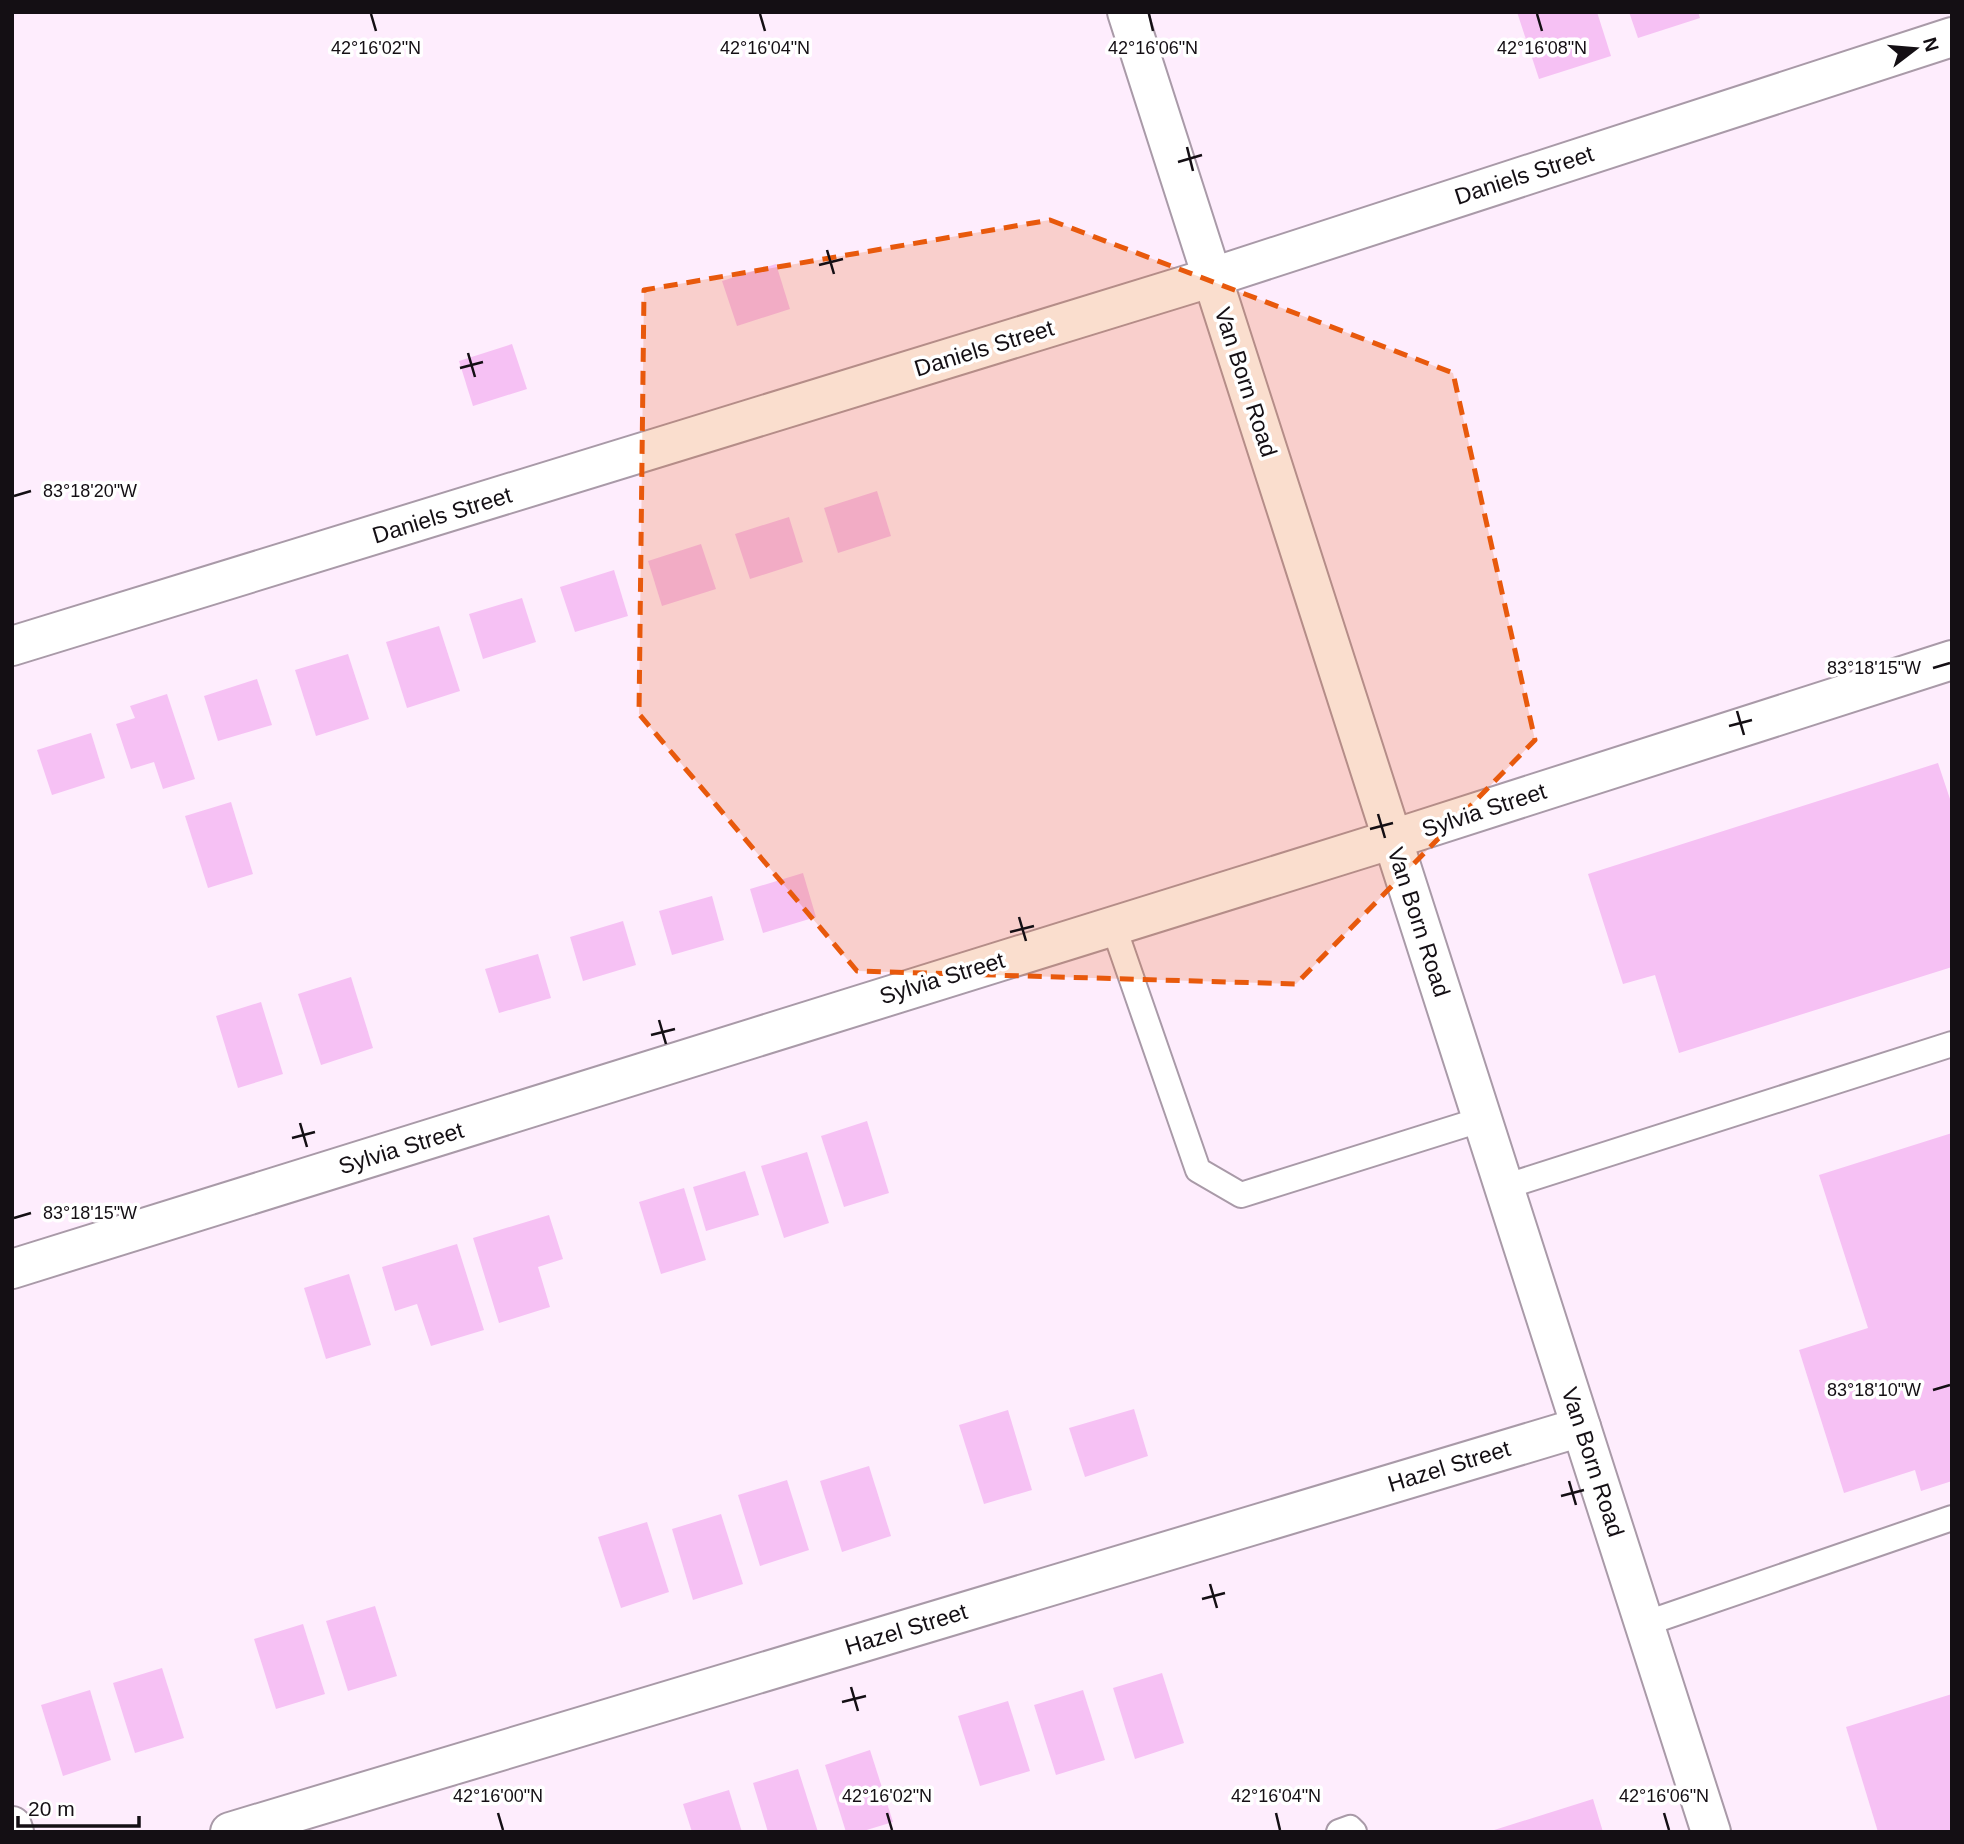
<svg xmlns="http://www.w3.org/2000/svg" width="1964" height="1844" font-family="Helvetica,sans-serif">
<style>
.building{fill:#f6c1f4}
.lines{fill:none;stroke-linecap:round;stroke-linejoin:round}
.lane-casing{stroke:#a99aa8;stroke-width:28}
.street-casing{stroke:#a99aa8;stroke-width:42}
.secondary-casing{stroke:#a99aa8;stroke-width:42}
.lane{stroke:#fff;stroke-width:24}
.street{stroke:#fff;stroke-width:38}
.secondary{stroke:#fff;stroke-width:38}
.marked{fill:#e8590c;fill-opacity:0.2;stroke:#e8590c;stroke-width:5;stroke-dasharray:14 9;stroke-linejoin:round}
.ticks{fill:none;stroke:#140f14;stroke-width:2.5}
.labels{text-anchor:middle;stroke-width:7;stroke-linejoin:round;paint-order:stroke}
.street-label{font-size:23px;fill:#140f14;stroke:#fff}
.ticks-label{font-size:18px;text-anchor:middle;fill:#140f14;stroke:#fff;stroke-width:7;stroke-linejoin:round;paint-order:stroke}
</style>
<rect width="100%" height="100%" fill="#feedfd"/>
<!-- building -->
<g class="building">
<path d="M1517 12H1597L1611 56 1539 79Z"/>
<path d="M1629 12H1698L1700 18 1638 38Z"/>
<path d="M776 264 790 309 737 326 722 281Z"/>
<path d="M512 344 527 389 473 406 459 361Z"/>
<path d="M877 491 891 536 838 553 824 508Z"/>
<path d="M789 517 803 562 750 579 735 534Z"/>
<path d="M701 544 716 589 662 606 648 561Z"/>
<path d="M614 570 628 616 575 632 560 587Z"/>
<path d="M522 598 536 642 483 659 469 614Z"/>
<path d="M439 626 460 691 407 708 386 642Z"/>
<path d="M348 654 369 719 316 736 295 670Z"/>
<path d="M257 679 272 725 218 741 204 696Z"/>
<path d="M167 694 195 779 163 789 154 762 131 769 116 724 135 718 130 706Z"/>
<path d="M91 733 105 778 52 795 37 750Z"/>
<path d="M1938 763 1952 805V967L1679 1053 1655 975 1623 984 1588 874Z"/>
<path d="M231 802 253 874 208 888 185 816Z"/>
<path d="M803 873 816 917 763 933 750 889Z"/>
<path d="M712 896 724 940 672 955 659 911Z"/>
<path d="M623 921 636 965 583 981 570 937Z"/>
<path d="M538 954 551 998 499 1013 485 969Z"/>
<path d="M351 977 373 1048 321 1065 298 994Z"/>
<path d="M261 1002 283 1074 238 1088 216 1016Z"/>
<path d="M867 1121 889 1193 844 1207 821 1136Z"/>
<path d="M1952 1133V1481L1921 1491 1915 1470 1844 1493 1799 1350 1868 1328 1819 1175Z"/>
<path d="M807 1152 829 1223 784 1238 761 1166Z"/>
<path d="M745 1171 759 1215 706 1231 693 1187Z"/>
<path d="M684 1188 706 1260 661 1274 639 1202Z"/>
<path d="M549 1215 563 1259 538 1267 550 1307 499 1323 473 1238Z"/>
<path d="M457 1244 484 1330 431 1346 417 1304 395 1311 382 1267Z"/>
<path d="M349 1274 371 1345 326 1359 304 1288Z"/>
<path d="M1134 1409 1148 1456 1085 1477 1069 1428Z"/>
<path d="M1008 1410 1032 1490 984 1504 959 1425Z"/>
<path d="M869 1466 891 1536 842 1552 820 1481Z"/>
<path d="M787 1480 809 1550 760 1566 738 1495Z"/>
<path d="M721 1514 743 1584 693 1600 672 1529Z"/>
<path d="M647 1522 669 1592 621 1608 598 1537Z"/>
<path d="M375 1606 397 1676 348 1691 326 1621Z"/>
<path d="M303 1624 325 1694 276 1709 254 1639Z"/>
<path d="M162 1668 184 1738 135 1753 113 1683Z"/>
<path d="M1162 1673 1184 1743 1135 1759 1113 1688Z"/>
<path d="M90 1690 111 1760 63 1776 41 1705Z"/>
<path d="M1083 1690 1105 1760 1056 1775 1034 1705Z"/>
<path d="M1952 1694V1829L1945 1832H1878L1846 1727Z"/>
<path d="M1008 1701 1030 1771 980 1786 958 1716Z"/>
<path d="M870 1750 893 1822 860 1832H846L825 1765Z"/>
<path d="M798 1769 818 1832H768L753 1783Z"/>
<path d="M729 1790 742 1832H692L683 1804Z"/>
<path d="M1593 1799 1603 1832H1491V1831Z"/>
</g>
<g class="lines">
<defs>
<g id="lane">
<path d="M1113 925 1198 1170 1241 1195 1483 1119"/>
<path d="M1504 1187 1952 1044"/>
<path d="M1644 1624 1952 1518"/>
<path d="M1339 1832 1350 1828 1354 1832"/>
</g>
<g id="street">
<path d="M12 646 1213 277 1952 37"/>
<path d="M12 1269 1393 839 1952 660"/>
<path d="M12 1826 14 1832"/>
<path d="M230 1832 1581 1427"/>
</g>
<path id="secondary" d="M1127 12 1711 1832"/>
</defs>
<!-- lane casing -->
<use href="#lane" class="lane-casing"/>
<!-- street casing -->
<use href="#street" class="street-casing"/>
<!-- secondary casing -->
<use href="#secondary" class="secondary-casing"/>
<!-- lane -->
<use href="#lane" class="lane"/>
<!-- street -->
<use href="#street" class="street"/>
<!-- secondary -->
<use href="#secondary" class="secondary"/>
</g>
<!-- marked area -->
<path class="marked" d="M1050 220 1453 373 1535 740 1296 984 857 971 639 714 644 290Z"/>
<!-- ticks -->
<path class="ticks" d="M371 14 376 31M760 14 765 31M1149 14 1153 31M1537 14 1542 31M1187 147 1193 171M1178 162 1202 155M827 250 834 274M819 265 843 259M468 353 475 377M460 368 483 362M14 496 31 491M1933 668 1950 663M1737 711 1744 735M1729 726 1752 720M1378 814 1385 838M1370 829 1393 823M1019 917 1026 941M1010 932 1034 926M659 1020 666 1044M651 1035 675 1029M300 1123 307 1147M292 1138 315 1132M14 1218 31 1213M1933 1390 1950 1385M1569 1481 1576 1505M1561 1496 1584 1490M1210 1584 1217 1608M1202 1599 1225 1593M851 1687 858 1711M842 1702 866 1696M498 1813 503 1830M887 1813 892 1830M1276 1813 1280 1830M1664 1813 1669 1830"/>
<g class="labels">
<!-- street labels -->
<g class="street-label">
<text transform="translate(1524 175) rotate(-18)" y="8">Daniels Street</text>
<text transform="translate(984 348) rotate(-17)" y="8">Daniels Street</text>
<text transform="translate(1246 382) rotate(72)" y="8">Van Born Road</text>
<text transform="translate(442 515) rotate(-17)" y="8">Daniels Street</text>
<text transform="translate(1484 810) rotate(-18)" y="8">Sylvia Street</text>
<text transform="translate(1419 922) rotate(72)" y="8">Van Born Road</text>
<text transform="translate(942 978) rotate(-17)" y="8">Sylvia Street</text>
<text transform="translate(401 1148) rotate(-17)" y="8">Sylvia Street</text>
<text transform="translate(1593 1462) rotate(72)" y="8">Van Born Road</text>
<text transform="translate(1449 1466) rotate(-17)" y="8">Hazel Street</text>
<text transform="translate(906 1629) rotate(-17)" y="8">Hazel Street</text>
</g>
</g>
<g class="ticks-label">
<text x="376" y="54">42°16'02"N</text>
<text x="765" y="54">42°16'04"N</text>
<text x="1153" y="54">42°16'06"N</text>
<text x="1542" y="54">42°16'08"N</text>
<text x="90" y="497">83°18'20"W</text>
<text x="1874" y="674">83°18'15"W</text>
<text x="90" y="1219">83°18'15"W</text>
<text x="1874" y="1396">83°18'10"W</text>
<text x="498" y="1802">42°16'00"N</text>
<text x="887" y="1802">42°16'02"N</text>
<text x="1276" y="1802">42°16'04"N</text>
<text x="1664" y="1802">42°16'06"N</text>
</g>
<!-- border -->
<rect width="1964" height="1844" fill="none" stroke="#140f14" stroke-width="28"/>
<!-- north arrow -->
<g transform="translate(1915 49) rotate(74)" stroke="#ffffff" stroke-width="5" paint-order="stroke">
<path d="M0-5L12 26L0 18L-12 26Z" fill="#140f14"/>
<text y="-10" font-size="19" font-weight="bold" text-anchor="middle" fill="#140f14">N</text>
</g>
<!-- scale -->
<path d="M18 1816v10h121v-10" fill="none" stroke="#140f14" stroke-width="3.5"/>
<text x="28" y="1816" font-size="21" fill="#140f14" stroke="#ffffff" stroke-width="5" paint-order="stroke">20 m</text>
</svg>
